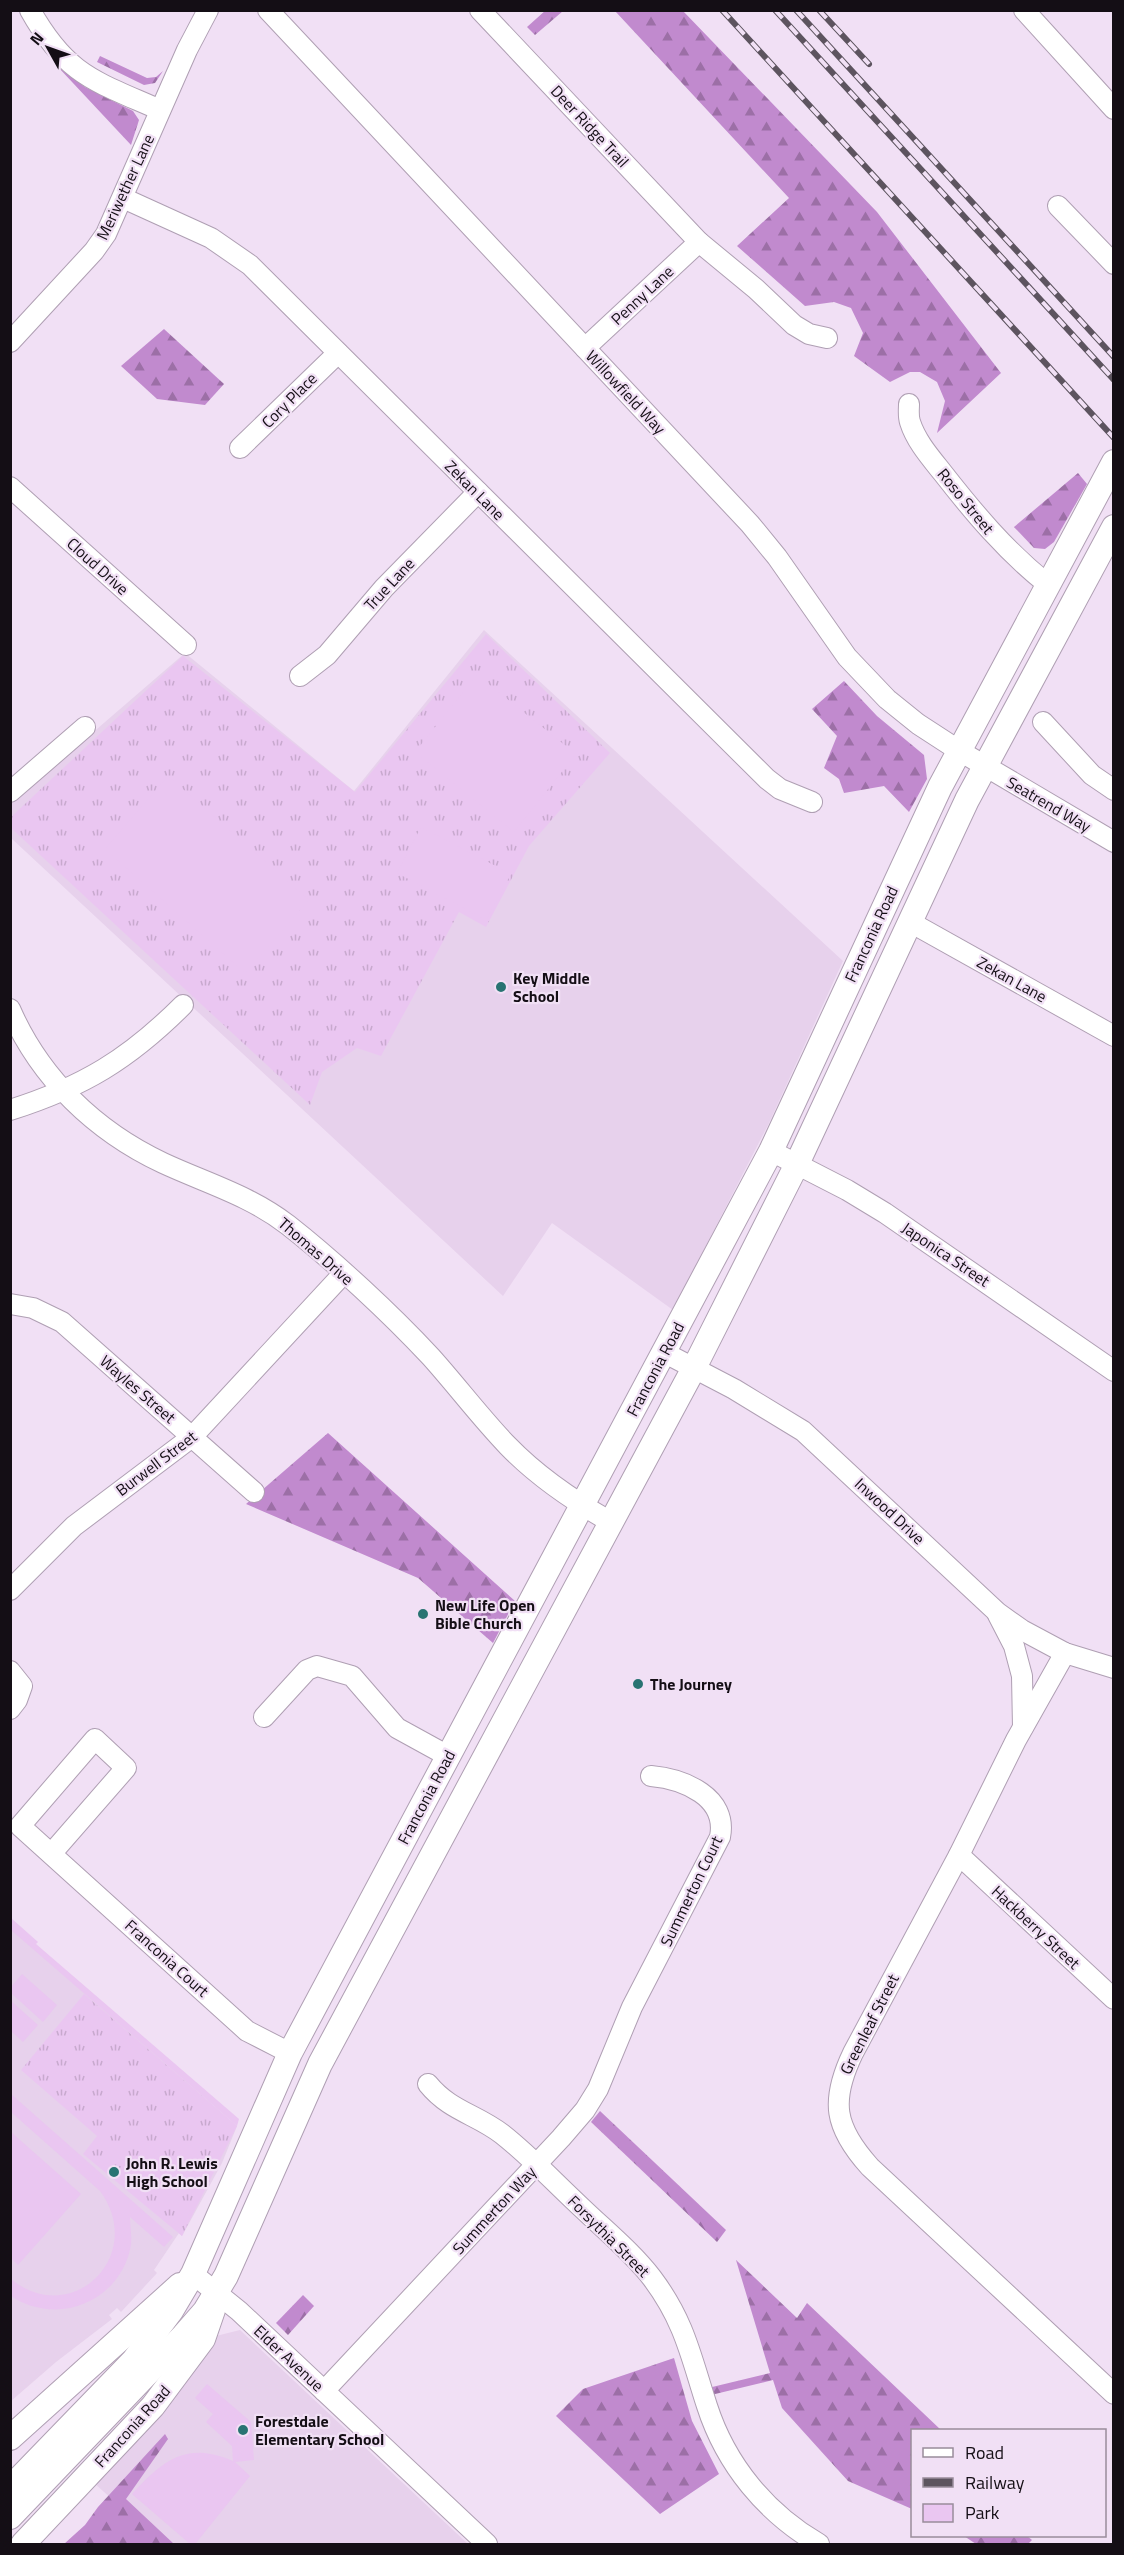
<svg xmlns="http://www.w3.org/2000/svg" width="1124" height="2555" font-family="'Titillium Web',sans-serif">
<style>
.built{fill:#e7d1ec}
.grass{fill:url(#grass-tufts)}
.forest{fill:url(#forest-firs)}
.park{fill:#eac6f1}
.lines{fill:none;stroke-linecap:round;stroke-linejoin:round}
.minor-casing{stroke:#af9fb3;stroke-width:22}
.major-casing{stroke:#af9fb3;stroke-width:26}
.minor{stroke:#fff;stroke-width:20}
.major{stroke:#fff;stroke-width:24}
.rail-casing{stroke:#5d545f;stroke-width:6}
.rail{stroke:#f1e0f5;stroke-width:4;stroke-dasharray:11;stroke-linecap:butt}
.poi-dot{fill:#287372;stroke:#f1e0f5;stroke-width:2}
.labels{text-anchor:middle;stroke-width:4.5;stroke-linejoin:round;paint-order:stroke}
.street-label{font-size:16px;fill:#140e15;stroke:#f1e0f5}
.poi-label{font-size:16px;font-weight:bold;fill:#140e15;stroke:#f1e0f5;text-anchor:start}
</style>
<defs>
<pattern id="grass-tufts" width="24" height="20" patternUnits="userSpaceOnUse" patternTransform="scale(1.5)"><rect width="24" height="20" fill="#eac6f1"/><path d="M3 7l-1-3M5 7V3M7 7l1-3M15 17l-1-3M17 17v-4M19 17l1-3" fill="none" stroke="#c8a9ce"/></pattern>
<pattern id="forest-firs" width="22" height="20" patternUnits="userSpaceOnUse" patternTransform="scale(1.5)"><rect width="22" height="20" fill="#c18ace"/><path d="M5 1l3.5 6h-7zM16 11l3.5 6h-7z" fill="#9c6fa6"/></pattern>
</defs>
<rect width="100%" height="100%" fill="#f1e0f5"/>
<!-- built -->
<g class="built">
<path d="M484 630 843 961 769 1123 673 1310 552 1223 503 1296 11 838 10 804 185 653 354 791Z"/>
<path d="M11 1929 237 2126 222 2163 182 2236 179 2233 154 2270 157 2273 121 2312 117 2308 109 2315 112 2319 56 2362 11 2401Z"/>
<path d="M240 2330 468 2544H162L94 2483 212 2337Z"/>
</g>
<!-- grass -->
<g class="grass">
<path d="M486 634 610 753 529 846 486 927 459 912 381 1056 357 1048 322 1072 310 1105 11 828 10 818 183 656 355 792Z"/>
<path d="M84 1994 237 2126 182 2236 83 2154 97 2136 21 2070Z"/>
</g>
<!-- forest -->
<g class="forest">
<path d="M546 10 563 11 535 35 527 27Z"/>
<path d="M615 11H683L877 212 1001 373 937 433 945 401 937 382 920 372H910L890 382 854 356 863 333 851 308 834 302 805 306 737 246 789 198Z"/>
<path d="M100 56 147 78 156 77 163 71 155 83 144 85 97 62Z"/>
<path d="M58 67 85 87 133 111 139 120 131 145Z"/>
<path d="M164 329 224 384 205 405 157 399 121 366Z"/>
<path d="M1078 473 1087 484 1054 542 1045 549 1034 548 1014 527Z"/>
<path d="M844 681 877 716 924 755 927 779 909 812 884 786 844 793 839 779 824 768 837 736 812 709Z"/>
<path d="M328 1433 515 1601 493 1643 418 1578 246 1504Z"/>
<path d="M600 2111 726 2230 717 2242 591 2122Z"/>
<path d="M736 2260 797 2318 807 2303 941 2430H912V2509L848 2481 782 2408 773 2380 711 2395 708 2388 770 2373Z"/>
<path d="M303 2295 314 2306 288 2335 276 2323Z"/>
<path d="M674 2358 692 2421 719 2474 660 2514 556 2416 583 2389Z"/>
<path d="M165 2434 168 2439 126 2499 174 2544H64L85 2525 98 2507Z"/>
<path d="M964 2536H1027L1032 2540 1028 2544H976Z"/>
</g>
<!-- park -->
<g class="park">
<path d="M477 675 576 754 514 832 415 752Z"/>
<path d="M168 776 309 900 245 973 105 849Z"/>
<path d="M421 827 511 874 486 920 397 873Z"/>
<path d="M11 1918 38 1942 36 1944 239 2119 237 2126 11 1930Z"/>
<path d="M22 1974 57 2005 43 2022 11 1993V1987Z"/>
<path d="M11 2001 38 2025 23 2042 11 2031Z"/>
<path d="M11 2094 173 2237 164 2247 130 2217C130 2226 132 2236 131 2245 121 2302 57 2327 11 2296V2279C72 2329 147 2255 100 2191L11 2112Z"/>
<path d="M11 2132 81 2194 18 2265 11 2258Z"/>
<path d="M207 2384 251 2422 254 2460 235 2462 250 2476 196 2543 190 2544 132 2494C164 2459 187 2441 233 2461L232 2446 206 2422 213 2414 195 2398Z"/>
</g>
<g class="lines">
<defs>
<g id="minor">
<path d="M30 10C67 76 95 81 160 110"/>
<path d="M268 10 750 524 777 557 847 657 887 699 918 724 958 750 1114 842"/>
<path d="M480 10 699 242 756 289 794 325 809 334 827 338"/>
<path d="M1024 10 1114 109"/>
<path d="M123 198 211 238 250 265 767 779 780 789 812 802"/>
<path d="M1058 206 1114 264"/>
<path d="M10 342 94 251 106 234 187 50 208 10"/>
<path d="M585 348 699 242"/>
<path d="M909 404C909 409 908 416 910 422 916 441 930 457 942 472 974 513 1006 551 1046 583"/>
<path d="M240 448 338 353"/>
<path d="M10 487 186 645"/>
<path d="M300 676 327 655 384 588 478 492"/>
<path d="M1043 722 1092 775 1114 790"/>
<path d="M10 792 85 727"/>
<path d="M910 922 1114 1036"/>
<path d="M10 1009C40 1078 95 1131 163 1163 206 1183 249 1195 288 1225 335 1262 390 1313 431 1357 457 1386 481 1418 508 1446 538 1477 572 1500 609 1521"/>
<path d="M10 1110C83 1087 129 1059 183 1005"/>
<path d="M771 1151 847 1190 885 1213 1114 1371"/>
<path d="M10 1304 33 1308 62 1322 254 1492"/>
<path d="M665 1353 734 1389 803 1431 998 1613 1022 1630 1065 1653 1114 1668"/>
<path d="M10 1590 74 1526 192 1437 343 1274"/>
<path d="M998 1615 1014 1646 1022 1676 1023 1727"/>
<path d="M1065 1653 1016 1740 959 1855 853 2053C830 2101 834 2127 870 2167L1114 2394"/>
<path d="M10 1671 22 1686 17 1700 10 1709"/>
<path d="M264 1717 307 1670 317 1666 352 1676 397 1728 448 1756"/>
<path d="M51 1854 126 1768 95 1739 20 1826 247 2031 290 2053"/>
<path d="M959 1855 1114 1999"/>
<path d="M428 2084C450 2111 476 2114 502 2134 530 2156 555 2183 582 2208 606 2231 632 2252 652 2278 685 2322 691 2357 707 2406 726 2465 766 2513 819 2544"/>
<path d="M193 2274 239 2311 487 2544"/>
<path d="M324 2391 561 2138 585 2110 598 2089 632 2007 720 1837C728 1797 684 1779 651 1776"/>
</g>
<g id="major">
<path d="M10 2438 180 2285"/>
<path d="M10 2488 134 2360 171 2311 193 2274 290 2053 771 1151 940 787 1114 462"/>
<path d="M10 2517 184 2335 205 2311 226 2276 320 2064 694 1368 797 1164 967 800 1114 527"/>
<path d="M23 2544 153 2406 203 2339 213 2310"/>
</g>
</defs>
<!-- minor casing -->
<use href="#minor" class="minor-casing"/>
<!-- major casing -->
<use href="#major" class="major-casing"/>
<!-- minor -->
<use href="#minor" class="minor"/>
<!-- major -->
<use href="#major" class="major"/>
<defs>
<g id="rail">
<path d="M722 10 1114 438"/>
<path d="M775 10 1114 380"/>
<path d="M796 10 1114 357"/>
<path d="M819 10 869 64"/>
</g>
</defs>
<!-- rail casing -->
<use href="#rail" class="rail-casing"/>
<!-- rail -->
<use href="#rail" class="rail"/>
</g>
<!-- markers -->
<g class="poi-dot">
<circle cx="501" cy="987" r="6"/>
<circle cx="423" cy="1614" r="6"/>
<circle cx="638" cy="1684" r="6"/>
<circle cx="114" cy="2172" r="6"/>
<circle cx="243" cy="2430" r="6"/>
</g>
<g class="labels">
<!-- street labels -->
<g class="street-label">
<text transform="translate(590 126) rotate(47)" y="6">Deer Ridge Trail</text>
<text transform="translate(125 187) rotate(-65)" y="6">Meriwether Lane</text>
<text transform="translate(642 295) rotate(-43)" y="6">Penny Lane</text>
<text transform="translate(626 392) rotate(47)" y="6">Willowfield Way</text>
<text transform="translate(289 400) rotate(-45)" y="6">Cory Place</text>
<text transform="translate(475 490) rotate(45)" y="6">Zekan Lane</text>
<text transform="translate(966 501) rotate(51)" y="6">Roso Street</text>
<text transform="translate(98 566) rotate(42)" y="6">Cloud Drive</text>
<text transform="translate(389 584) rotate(-47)" y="6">True Lane</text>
<text transform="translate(1049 804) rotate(30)" y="6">Seatrend Way</text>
<text transform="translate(871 934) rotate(-65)" y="6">Franconia Road</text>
<text transform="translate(1012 979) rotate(29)" y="6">Zekan Lane</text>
<text transform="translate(316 1251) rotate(41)" y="6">Thomas Drive</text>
<text transform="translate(946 1254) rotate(34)" y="6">Japonica Street</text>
<text transform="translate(655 1369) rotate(-62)" y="6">Franconia Road</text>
<text transform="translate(138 1389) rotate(41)" y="6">Wayles Street</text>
<text transform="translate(156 1463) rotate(-37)" y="6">Burwell Street</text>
<text transform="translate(890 1511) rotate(43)" y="6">Inwood Drive</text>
<text transform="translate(426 1797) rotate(-62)" y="6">Franconia Road</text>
<text transform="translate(691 1891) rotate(-64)" y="6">Summerton Court</text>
<text transform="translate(1036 1927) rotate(43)" y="6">Hackberry Street</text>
<text transform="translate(167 1958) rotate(42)" y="6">Franconia Court</text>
<text transform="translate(869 2024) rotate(-63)" y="6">Greenleaf Street</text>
<text transform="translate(494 2210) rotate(-47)" y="6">Summerton Way</text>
<text transform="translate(609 2236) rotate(45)" y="6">Forsythia Street</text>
<text transform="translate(289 2358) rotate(43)" y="6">Elder Avenue</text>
<text transform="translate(132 2426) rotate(-48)" y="6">Franconia Road</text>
</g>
<!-- poi labels -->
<g class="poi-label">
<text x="513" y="984">Key Middle<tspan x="513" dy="18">School</tspan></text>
<text x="435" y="1611">New Life Open<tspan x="435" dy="18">Bible Church</tspan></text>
<text x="650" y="1690">The Journey</text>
<text x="126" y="2169">John R. Lewis<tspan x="126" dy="18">High School</tspan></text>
<text x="255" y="2427">Forestdale<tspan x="255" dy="18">Elementary School</tspan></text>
</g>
</g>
<!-- border -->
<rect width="1124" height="2555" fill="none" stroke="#140e15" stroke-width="24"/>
<!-- legend -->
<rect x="911" y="2429" width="195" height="108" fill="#f1e0f5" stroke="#998c9b" stroke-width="1.5"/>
<rect x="923" y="2448" width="30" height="9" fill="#ffffff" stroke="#998c9b" stroke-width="1.5"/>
<text x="965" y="2459" font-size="18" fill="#140e15">Road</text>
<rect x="923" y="2478" width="30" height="9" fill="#5d545f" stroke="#998c9b" stroke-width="1.5"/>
<text x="965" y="2489" font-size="18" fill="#140e15">Railway</text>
<rect x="923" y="2504" width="30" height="18" fill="#eac6f1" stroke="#998c9b" stroke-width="1.5"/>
<text x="965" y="2519" font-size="18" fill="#140e15">Park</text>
<!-- north arrow -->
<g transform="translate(48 48) rotate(310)" stroke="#f1e0f5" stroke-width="4.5" paint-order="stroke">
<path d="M0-4.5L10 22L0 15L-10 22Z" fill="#140e15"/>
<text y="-9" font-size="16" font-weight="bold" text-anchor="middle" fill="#140e15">N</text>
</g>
</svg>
